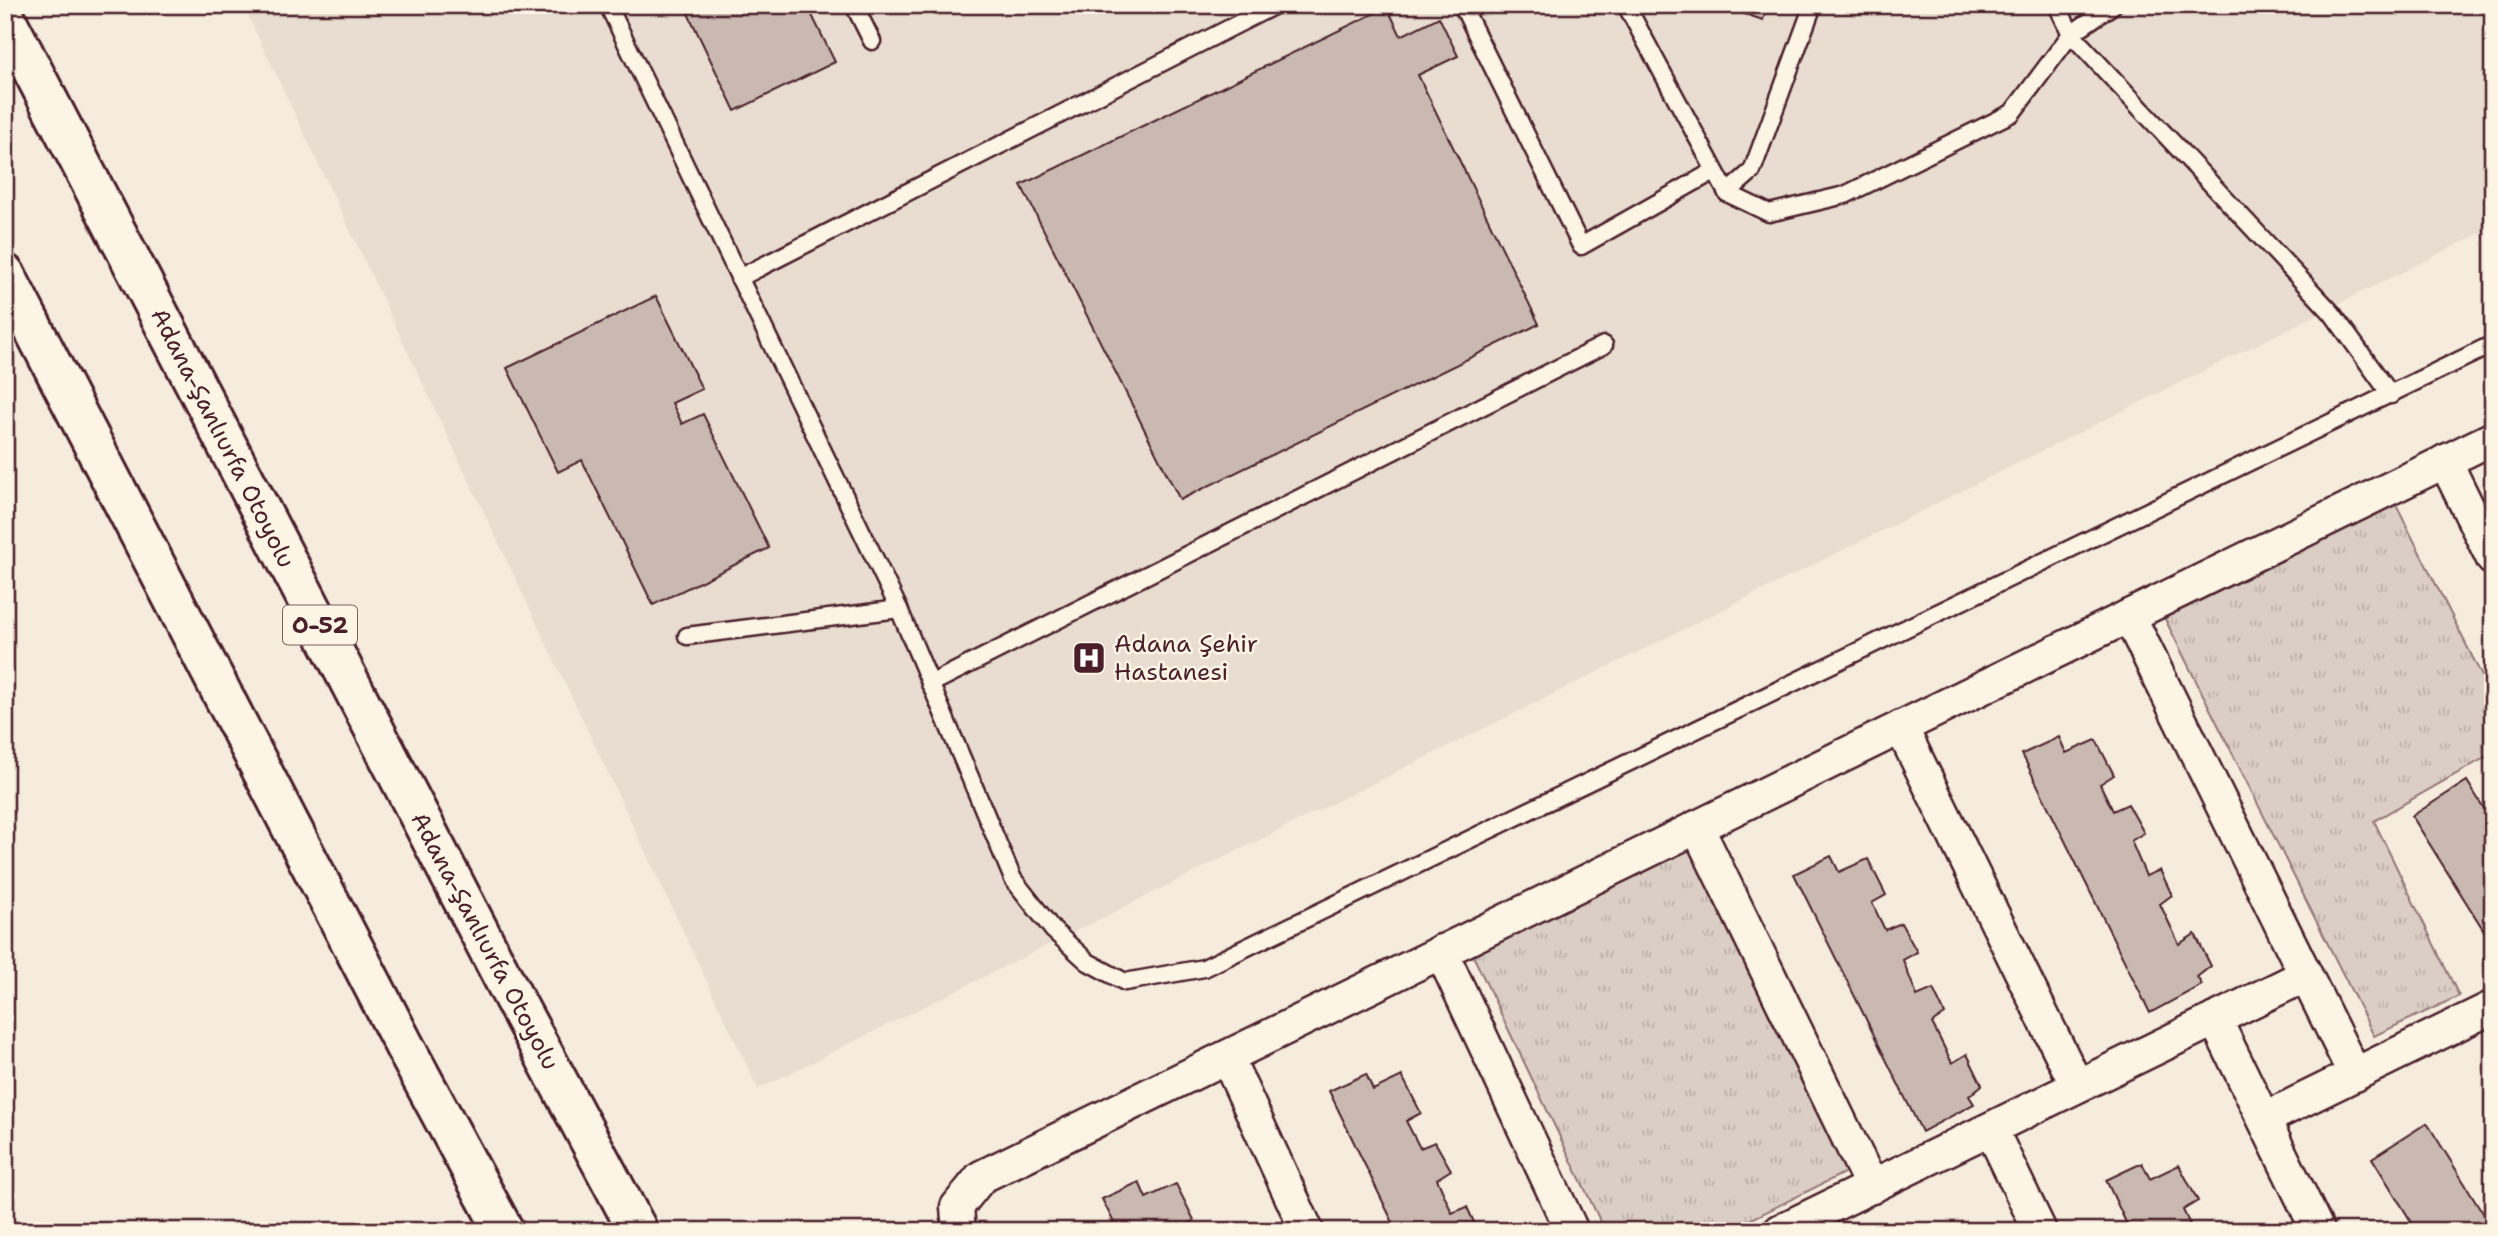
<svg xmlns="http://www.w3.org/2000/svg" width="2498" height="1236" font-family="'Shantell Sans',sans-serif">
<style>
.built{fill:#e8ddd0}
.park{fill:url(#park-tufts);stroke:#927678;stroke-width:2}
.building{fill:#cab9b1;stroke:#4a1f2b;stroke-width:2}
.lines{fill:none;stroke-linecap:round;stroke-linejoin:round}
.lane-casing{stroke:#4a1f2b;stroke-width:21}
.street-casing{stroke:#4a1f2b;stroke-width:37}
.highway-casing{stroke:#4a1f2b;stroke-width:44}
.lane{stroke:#fcf5e5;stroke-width:16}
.street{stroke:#fcf5e5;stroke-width:32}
.highway{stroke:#fcf5e5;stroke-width:38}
.labels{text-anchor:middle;stroke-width:5;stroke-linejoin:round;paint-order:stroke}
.shield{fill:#fcf5e5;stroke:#7f5f63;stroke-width:2}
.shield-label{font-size:23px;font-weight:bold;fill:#4a1f2b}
.street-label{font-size:24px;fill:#4a1f2b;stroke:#fcf5e5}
.poi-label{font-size:24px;fill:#4a1f2b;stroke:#fcf5e5;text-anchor:start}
</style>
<defs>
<pattern id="park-tufts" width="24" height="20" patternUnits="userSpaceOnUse" patternTransform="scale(1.75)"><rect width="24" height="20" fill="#dbcec4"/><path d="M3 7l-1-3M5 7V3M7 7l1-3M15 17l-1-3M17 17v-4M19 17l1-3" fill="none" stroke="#bdb0a9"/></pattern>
</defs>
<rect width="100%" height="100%" fill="#f5ecde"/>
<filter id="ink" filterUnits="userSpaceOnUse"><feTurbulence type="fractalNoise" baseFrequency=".0143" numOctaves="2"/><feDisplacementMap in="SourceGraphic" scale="14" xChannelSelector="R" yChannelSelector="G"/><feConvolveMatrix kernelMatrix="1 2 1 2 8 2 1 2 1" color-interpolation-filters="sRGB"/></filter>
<g filter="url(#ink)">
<!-- built -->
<path class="built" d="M243 5H2493V227L758 1089Z"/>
<!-- park -->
<g class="park">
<path d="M2393 499 2493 698V753L2374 821 2459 996 2374 1036 2162 613Z"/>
<path d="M1692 830 1860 1165 1728 1231H1605L1466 941Z"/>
</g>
<!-- building -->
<g class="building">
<path d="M684 5H807L835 62 735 111Z"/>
<path d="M1717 5H1768L1763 20Z"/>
<path d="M1387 7 1401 36 1439 17 1458 56 1418 75 1539 324 1180 500 1021 185Z"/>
<path d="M656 296 702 389 672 403 682 424 703 414 769 548 653 605 582 460 558 472 507 368Z"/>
<path d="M2059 737 2066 753 2096 740 2114 775 2100 784 2113 811 2128 804 2144 833 2131 841 2146 876 2160 870 2172 895 2160 904 2179 944 2195 934 2211 966 2197 977 2202 985 2150 1013 2022 754Z"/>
<path d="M2467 781 2493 823V945L2412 816Z"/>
<path d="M1831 856 1839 872 1868 859 1886 895 1872 903 1885 930 1901 923 1917 952 1903 960 1917 996 1933 989 1945 1014 1932 1023 1952 1063 1967 1054 1982 1085 1969 1096 1974 1104 1922 1132 1794 874Z"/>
<path d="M1366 1074 1373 1090 1402 1076 1421 1113 1406 1121 1420 1148 1435 1142 1451 1170 1437 1179 1452 1213 1467 1207 1478 1231H1397L1329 1091Z"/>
<path d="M2427 1123 2493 1229V1231H2417L2372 1158Z"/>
<path d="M2142 1163 2150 1179 2179 1165 2198 1201 2183 1210 2193 1231H2130L2106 1180Z"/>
<path d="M1139 1182 1146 1198 1176 1184 1194 1220 1181 1231H1118L1102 1199Z"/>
</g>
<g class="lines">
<defs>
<g id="lane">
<path d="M608 5 899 609 1013 879 1053 930 1088 962 1125 982 1204 968 2493 344"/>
<path d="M854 5 872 41"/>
<path d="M1462 5 1581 246 1714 171"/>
<path d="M1626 5 1727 193 1769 213 1845 195 2012 113 2071 34 2113 5"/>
<path d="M2057 5 2071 34 2332 313 2391 395"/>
<path d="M1727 193 1752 171 1813 5"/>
<path d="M739 278 1275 5"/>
<path d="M687 636 899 609"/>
<path d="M930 684 1604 345"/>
</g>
<g id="street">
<path d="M2445 461 2493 559"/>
<path d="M2129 616 2354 1073"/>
<path d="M1901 727 2077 1086"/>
<path d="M1697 827 1872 1187"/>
<path d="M1441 951 1572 1231"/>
<path d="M2215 1019 2318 1231"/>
<path d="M1227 1057 1307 1231"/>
<path d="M2264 1119 2493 1007"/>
<path d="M1991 1129 2040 1231"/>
<path d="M959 1231 957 1207 981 1177 2493 438"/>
<path d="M1780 1231 2304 976"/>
</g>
<g id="highway">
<path d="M5 17 513 997 638 1231"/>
<path d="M5 274 407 1051 504 1231"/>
</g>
</defs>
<!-- lane casing -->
<use href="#lane" class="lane-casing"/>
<!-- street casing -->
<use href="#street" class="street-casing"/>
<!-- highway casing -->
<use href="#highway" class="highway-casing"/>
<!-- lane -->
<use href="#lane" class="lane"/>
<!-- street -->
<use href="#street" class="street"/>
<!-- highway -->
<use href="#highway" class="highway"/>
</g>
</g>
<!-- icons -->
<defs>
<symbol id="hospital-square" viewBox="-11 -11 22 22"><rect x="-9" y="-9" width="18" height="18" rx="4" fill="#4a1f2b" stroke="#fcf5e5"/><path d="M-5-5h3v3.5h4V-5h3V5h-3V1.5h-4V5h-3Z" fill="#fff"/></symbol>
</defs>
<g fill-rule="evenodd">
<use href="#hospital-square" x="1070" y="639" width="38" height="38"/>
</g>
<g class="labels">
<!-- shield labels -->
<rect class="shield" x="283" y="605.5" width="74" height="39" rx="5"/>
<g class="shield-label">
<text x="320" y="633">O-52</text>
</g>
<!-- street labels -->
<g class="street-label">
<text transform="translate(223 438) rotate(63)" y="8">Adana-Şanlıurfa Otoyolu</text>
<text transform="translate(485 941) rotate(62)" y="8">Adana-Şanlıurfa Otoyolu</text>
</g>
<!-- poi labels -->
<g class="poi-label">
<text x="1114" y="652">Adana Şehir<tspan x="1114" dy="28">Hastanesi</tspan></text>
</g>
</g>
<!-- margin -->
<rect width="2498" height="1236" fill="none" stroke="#fcf5e5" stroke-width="28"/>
<rect x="14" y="14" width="2470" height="1208" fill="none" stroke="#4a1f2b" stroke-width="2.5" filter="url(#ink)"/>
</svg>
